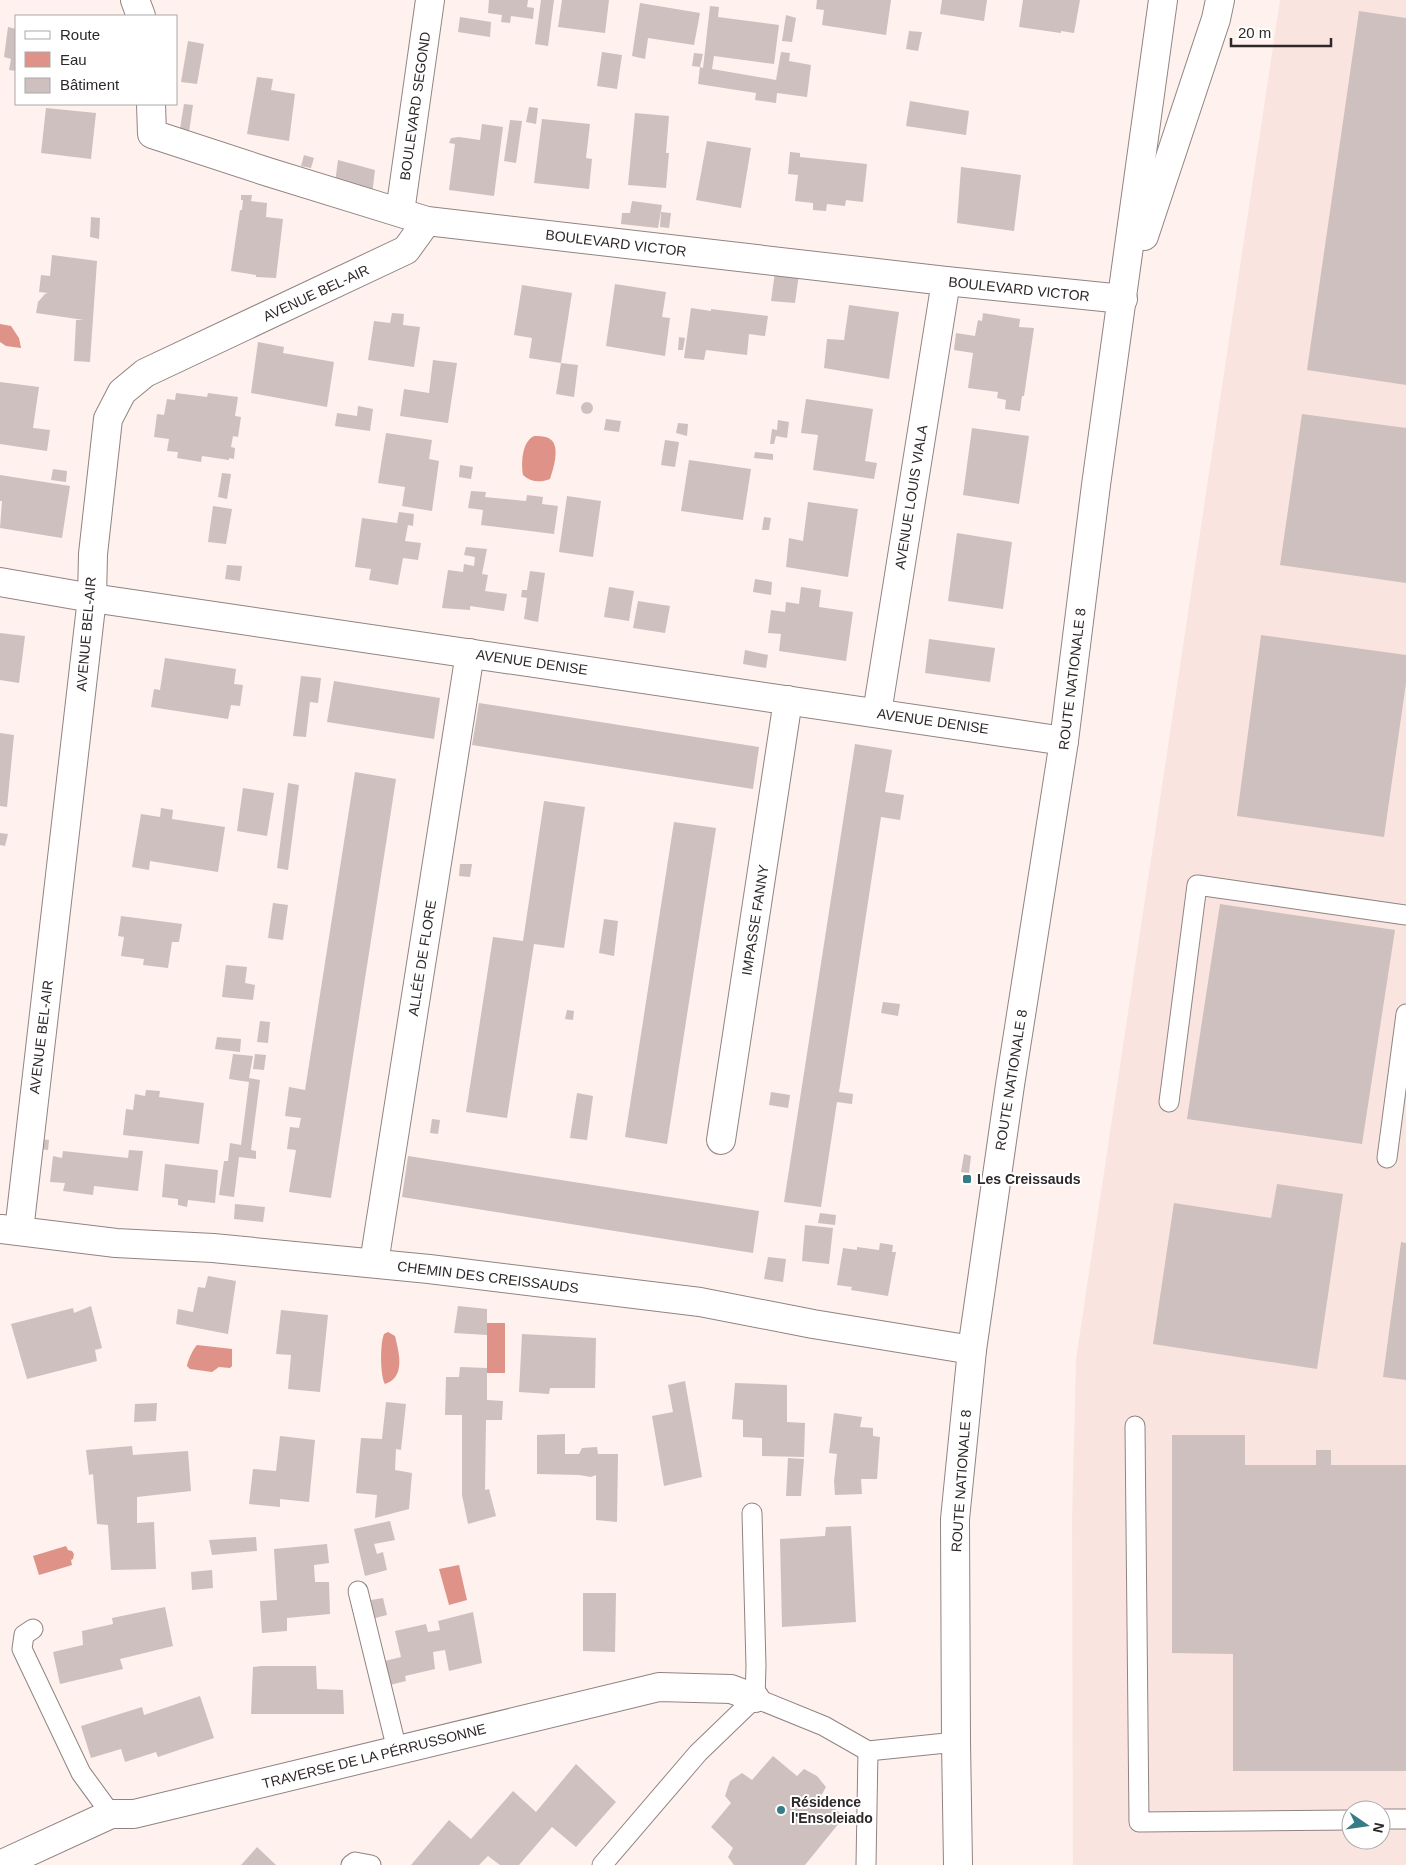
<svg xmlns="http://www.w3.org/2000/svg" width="1406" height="1865" font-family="Helvetica,sans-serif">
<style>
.built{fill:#fae4e0;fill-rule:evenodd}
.water{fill:#df9287}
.building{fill:#cdc0be}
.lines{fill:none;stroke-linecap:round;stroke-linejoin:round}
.lane-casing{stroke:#908482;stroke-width:21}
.street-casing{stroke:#908482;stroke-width:30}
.secondary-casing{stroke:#908482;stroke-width:30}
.lane{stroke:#fff;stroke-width:19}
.street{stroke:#fff;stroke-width:28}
.secondary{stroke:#fff;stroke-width:28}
.poi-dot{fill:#357c87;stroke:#fff;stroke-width:2}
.labels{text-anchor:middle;stroke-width:4;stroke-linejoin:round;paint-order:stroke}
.street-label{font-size:14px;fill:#2e2928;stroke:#fff}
.poi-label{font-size:14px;font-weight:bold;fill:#2e2928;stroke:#fff;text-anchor:start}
</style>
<rect width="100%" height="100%" fill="#fef1ee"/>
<!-- built -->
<path class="built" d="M1280 0H1406V1865H1073L1072 1521 1076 1359ZM1351 1810H1381V1840H1351Z"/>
<!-- water -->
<g class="water">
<path d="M0 324 11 326 19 338 21 348 6 346 0 342Z"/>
<path d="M534 436C539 436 546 436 550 439 561 446 553 470 550 479 540 483 530 482 523 475 521 462 522 442 534 436Z"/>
<rect x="487" y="1323" width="18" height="50"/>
<path d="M388 1332 395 1336C399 1353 406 1377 385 1384 380 1376 380 1343 384 1334Z"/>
<path d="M197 1345 232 1349V1366L230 1368 219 1367 212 1372 190 1369 187 1366C188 1360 193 1349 197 1345Z"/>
<path d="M66 1546 68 1550 72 1551 74 1554 73 1559 71 1560 72 1565 39 1575 33 1556Z"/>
<path d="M459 1565 467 1600 449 1605 439 1569Z"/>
</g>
<!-- building -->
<g class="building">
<path d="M489 0H528L527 7 534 8 533 19 511 16 510 23 501 22 502 15 488 13Z"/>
<path d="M541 0H554L548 46 535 44Z"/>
<path d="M562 0H609L605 33 558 27Z"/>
<path d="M817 0H891L886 35 822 25 824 10 816 9Z"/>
<path d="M942 0H987L984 21 940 14Z"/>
<path d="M1023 0H1080L1074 33 1061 31V33L1019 27Z"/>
<path d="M640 3 700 13 694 45 648 38 645 59 632 56Z"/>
<path d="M710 6 719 7 718 17 779 25 774 64 714 56 712 69 776 80 781 52 790 53 789 61 811 65 807 97 777 93 776 103 755 100 756 93 698 84 700 67 703 68Z"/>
<path d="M1359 11 1406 18V385L1307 370Z"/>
<path d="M786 15 796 18 792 42 782 41Z"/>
<path d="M460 17 491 22 490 37 458 32Z"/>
<path d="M8 27 16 29V71L9 70 11 59 4 57Z"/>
<path d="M909 31 922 32 918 51 906 49Z"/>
<path d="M188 41 204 44 197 84 181 82Z"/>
<path d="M602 52 622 55 617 89 597 86Z"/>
<path d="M694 53 703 54 700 67 692 66Z"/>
<path d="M257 77 273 79 271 90 295 94 289 141 247 134Z"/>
<path d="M910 101 969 111 966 135 906 126Z"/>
<path d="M184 104 193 105 189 132 180 129Z"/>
<path d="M529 107 538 108 536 124 526 122Z"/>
<path d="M46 108 96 113 91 159 41 153Z"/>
<path d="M635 113 669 116 666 153H669L666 188 628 185Z"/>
<path d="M542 119 590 124 586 158 592 159 589 189 534 183Z"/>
<path d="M510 120 522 121 516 163 504 161Z"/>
<path d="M482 124 503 127 494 196 449 190 455 144 449 143 451 138 459 137 480 140Z"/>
<path d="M707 141 751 148 741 208 696 200Z"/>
<path d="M790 152 800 153V157L867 164 863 202 846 200 845 206 827 204 826 211 813 210V203L795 201 798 175 788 174Z"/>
<path d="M304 155 314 158 311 168 301 166Z"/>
<path d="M338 160 375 170 372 195 335 183Z"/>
<path d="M961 167 1021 175 1014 231 957 223Z"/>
<path d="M241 195H252L251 201 267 203 266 217 283 219 276 278 256 277V275L231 271 240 210H242L243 200H241Z"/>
<path d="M632 201 662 205 658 228 621 224 622 213H630Z"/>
<path d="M661 212 671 213 669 228 660 227Z"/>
<path d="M91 217 100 218 99 239 90 237Z"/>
<path d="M52 255 97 261 90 362 74 361 76 320H84L36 313 38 302 45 294 48 293 39 292 41 275 50 276Z"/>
<path d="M775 272 799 274 795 303 771 301Z"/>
<path d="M615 284 666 292 662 317 670 318 665 356 606 346Z"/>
<path d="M522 285 572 293 561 363 578 365 574 397 556 394 561 363 529 358 532 338 514 335Z"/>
<path d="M849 305 899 312 889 379 824 368 827 339 844 340Z"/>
<path d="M691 308 711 311V309L768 316 765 336 749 334 747 355 706 350 704 360 684 358Z"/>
<path d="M392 313 404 314 403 325 420 327 414 367 368 360 374 321 390 323Z"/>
<path d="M983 313 1020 319 1019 327 1034 328 1024 396H1022L1020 411 1005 409 1006 400 997 398 998 392 968 388 973 353 954 350 956 333 975 336 978 320 982 321Z"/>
<path d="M679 337 685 338 683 350H678Z"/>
<path d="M258 342 284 347 283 353 334 362 327 407 251 393Z"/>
<path d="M433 360 457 363 448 423 400 416 404 389 429 393Z"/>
<path d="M0 382 39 387 33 428 50 430 47 451 0 444Z"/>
<path d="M176 393 207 397 208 393 238 397 235 416 241 417 238 437 233 436 231 447 235 448 234 459 229 458V460L202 456 201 462 177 458 178 452 167 451 169 439 154 437 157 414 164 415 167 399 175 400Z"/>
<path d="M806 399 873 409 865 461 877 463 874 479 813 470 818 435 801 433Z"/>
<circle cx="587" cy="408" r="6"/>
<path d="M358 406 373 409 370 431 335 426 337 413 357 416Z"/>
<path d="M1302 414 1406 428V583L1280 565Z"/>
<path d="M606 419 621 421 619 432 604 430Z"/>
<path d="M778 420 789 422 787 438 776 436 774 444H770L772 429 777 430Z"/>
<path d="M678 423 688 424 687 436 676 433Z"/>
<path d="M972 428 1029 436 1019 504 963 495Z"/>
<path d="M386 433 432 440 429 459 439 461 432 511 402 506 405 487 378 483Z"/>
<path d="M665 440 679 442 675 467 661 465Z"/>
<path d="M755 452 773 454V460L754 458Z"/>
<path d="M689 460 751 469 743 520 681 511Z"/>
<path d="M460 465 473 467 471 479 459 477Z"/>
<path d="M53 469 67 471 66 482 51 480Z"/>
<path d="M222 473 231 474 227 499 218 497Z"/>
<path d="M0 475 70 486 62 538 0 528 2 501H0Z"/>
<path d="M471 491 486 492 485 497 526 501 527 495 543 497 542 504 558 506 554 534 481 525 483 510 468 508Z"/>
<path d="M567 496 601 501 593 557 559 552Z"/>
<path d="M808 502 858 509 848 577 786 567 789 538 803 541Z"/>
<path d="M213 506 232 509 226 544 208 542Z"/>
<path d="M399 512 414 514 413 526 408 525 405 541 421 543 418 560 403 558 398 585 369 580 371 569 355 567 362 518 397 523Z"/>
<path d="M764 517 771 518 769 530H762Z"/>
<path d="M957 533 1012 542 1003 609 948 601Z"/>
<path d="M466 547 487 549 482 574 488 575 485 591 507 594 504 611 470 606V610L442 608 448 570 463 572 464 564 474 566 475 557 464 555Z"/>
<path d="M227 565 242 566 240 581 225 579Z"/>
<path d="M530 571 545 573 538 622 524 619 527 598 521 597 522 590H527Z"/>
<path d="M755 579 772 582 771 595 753 592Z"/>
<path d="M609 587 634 591 629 621 604 617Z"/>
<path d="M801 587 821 590 819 607 853 612 846 661 779 651 781 634 768 633 771 610 785 612 786 602 799 604Z"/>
<path d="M638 601 670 606 665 633 633 628Z"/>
<path d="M0 633 25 636 19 683 0 680Z"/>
<path d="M1261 635 1406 655V683L1384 837 1237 816Z"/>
<path d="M929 639 995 648 990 682 925 673Z"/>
<path d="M745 650 768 655 766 668 743 664Z"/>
<path d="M165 658 236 669 234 684 243 685 240 706 231 705 228 719 151 707 154 689 160 690Z"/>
<path d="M301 676 321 678 318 703 310 702 306 737 293 736Z"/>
<path d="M334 681 440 698 434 739 327 722Z"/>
<path d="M479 703 759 747 753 789 472 745Z"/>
<path d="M0 733 14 735 7 807 0 806Z"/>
<path d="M855 744 892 750 885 792 904 795 900 820 881 817 839 1092 853 1094 852 1104 837 1102 821 1207 784 1202Z"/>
<path d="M355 772 396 779 331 1198 289 1192 296 1150 287 1149 290 1127 299 1128 301 1118 285 1116 289 1087 305 1090Z"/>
<path d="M288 783 299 785 288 870 277 868Z"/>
<path d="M243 788 274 793 267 836 237 831Z"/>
<path d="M544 801 585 807 564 948 534 944 507 1118 466 1112 493 937 523 941Z"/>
<path d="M161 808 173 810 172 819 225 827 218 872 150 861 149 870 132 867 141 814 160 817Z"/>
<path d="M674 822 716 828 667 1144 625 1137Z"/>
<path d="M0 833 8 834 5 846 0 845Z"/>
<path d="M460 864H472L470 877 459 876Z"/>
<path d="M273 903 288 905 283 940 268 938Z"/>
<path d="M1220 904 1395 930 1362 1144 1187 1119Z"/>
<path d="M121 916 182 924 179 942H172L168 968 143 965 144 959 121 956 124 937 118 936Z"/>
<path d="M604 919 618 921 614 956 599 953Z"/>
<path d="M226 965 247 967 245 983 255 985 253 1000 222 997Z"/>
<path d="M883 1002 900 1004 898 1016 881 1013Z"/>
<path d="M567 1010 574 1011 573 1020 565 1019Z"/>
<path d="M260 1021 270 1022 268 1043 257 1042Z"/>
<path d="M217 1037 241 1039 240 1052 215 1049Z"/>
<path d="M233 1054 253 1056 249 1078 260 1080 251 1150 256 1151V1159L239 1157 234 1197 219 1195 224 1161H228L230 1143 241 1145 249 1082 229 1079Z"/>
<path d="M255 1054 266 1055 264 1070 253 1069Z"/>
<path d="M146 1090 160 1091 159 1097 204 1103 199 1144 123 1135 126 1109 133 1110 135 1094 145 1096Z"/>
<path d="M771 1092 790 1095 788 1108 769 1105Z"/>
<path d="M577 1093 593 1096 587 1140 570 1138Z"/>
<path d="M432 1119 440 1120 438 1134 430 1133Z"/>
<path d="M40 1139 49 1140 48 1150 39 1149Z"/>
<path d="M129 1150 143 1151 138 1191 94 1186 93 1195 63 1191 65 1183 50 1182 53 1156 62 1158 63 1151 128 1158Z"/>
<path d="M964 1154 971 1156 969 1173 961 1172Z"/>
<path d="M408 1156 759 1211 753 1253 402 1197Z"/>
<path d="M165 1164 218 1170 215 1203 188 1200 187 1207 178 1205V1199L162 1197Z"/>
<path d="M1277 1184 1343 1194 1317 1369 1153 1344 1174 1203 1271 1218Z"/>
<path d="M235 1204 265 1207 263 1222 234 1219Z"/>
<path d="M820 1213 836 1215 835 1225 818 1223Z"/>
<path d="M805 1225 833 1228 829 1264 802 1261Z"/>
<path d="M1401 1242 1406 1243V1380L1383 1377Z"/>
<path d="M880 1243 893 1245 892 1252H896L888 1296 851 1290 852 1287 837 1285 843 1248 857 1250V1247L879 1250Z"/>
<path d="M768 1257 786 1259 783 1282 764 1279Z"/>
<path d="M208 1276 236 1281 228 1334 176 1324 178 1309 193 1312 198 1287 205 1288Z"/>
<path d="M91 1306 102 1348 95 1350 97 1361 27 1379 11 1324 73 1308 74 1313Z"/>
<path d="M458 1306 487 1309V1335L454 1333Z"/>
<path d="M281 1310 328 1315 320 1392 288 1389 291 1355 276 1354Z"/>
<path d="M522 1334 596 1338 595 1388H550L549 1394 519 1392Z"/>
<path d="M460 1367 487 1368V1400L503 1401 502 1420H486L485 1490 489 1489 496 1516 468 1524 462 1495V1415H445L446 1377H459Z"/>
<path d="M685 1381 702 1477 664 1486 652 1416 673 1412 668 1385Z"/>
<path d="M735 1383 787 1385V1422L805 1423 804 1457 762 1456V1438L743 1437V1420L732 1419Z"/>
<path d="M386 1402 406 1404 401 1450 396 1449 395 1470 412 1473 409 1509 375 1518 377 1495 356 1493 361 1438 382 1439Z"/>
<path d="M157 1403 156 1421 134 1422 135 1404Z"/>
<path d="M834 1413 862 1417 860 1427 873 1428V1436L880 1437 877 1479H861L862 1494 835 1495 834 1481 837 1454 829 1453Z"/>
<path d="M565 1434V1454H579L582 1448 597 1447 598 1454H618L617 1522 596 1520V1475L591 1477 579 1475 537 1474V1435Z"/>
<path d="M1172 1435H1245V1465H1316V1450H1331V1465H1406V1771H1233V1654L1172 1653Z"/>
<path d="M280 1436 315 1440 309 1502 280 1499V1507L249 1504 253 1469 276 1471Z"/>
<path d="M132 1446 133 1455 188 1451 191 1491 137 1497V1523L154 1522 156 1569 111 1570 108 1525 97 1524 93 1474 89 1475 86 1450Z"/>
<path d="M788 1458 804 1459 801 1496H786Z"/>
<path d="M390 1521 395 1540 374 1544 377 1554 383 1552 387 1570 365 1576 354 1529Z"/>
<path d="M851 1526 856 1622 782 1627 780 1539 825 1536 826 1527Z"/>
<path d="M256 1537 257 1551 212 1555 209 1540Z"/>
<path d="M327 1544 329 1563 314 1565 315 1582H329L330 1614 287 1618V1631L262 1633 260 1601 277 1600 274 1549Z"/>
<path d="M212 1570 213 1588 192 1590 191 1572Z"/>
<path d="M583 1593H616L615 1652 583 1651Z"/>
<path d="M383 1598 387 1615 375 1618 371 1600Z"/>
<path d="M165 1607 173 1646 120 1659 123 1669 60 1684 53 1652 83 1645 82 1631 113 1624 112 1618Z"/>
<path d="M473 1612 482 1663 449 1671 445 1650 433 1652 435 1669 405 1676 406 1681 390 1685 385 1661 401 1657 395 1631 426 1624 428 1632 440 1630 438 1621Z"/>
<path d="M261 1666H316L317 1689 343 1690 344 1714H251L253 1667Z"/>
<path d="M200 1696 214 1738 158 1757 156 1752 125 1762 121 1749 91 1758 81 1726 142 1707 144 1715Z"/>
<path d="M773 1756 797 1776 804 1769 817 1776 826 1787 821 1796 844 1817 805 1865H734L728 1857 733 1848 711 1827 731 1803 725 1796 730 1781 742 1773 752 1780Z"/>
<path d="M576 1764 616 1802 576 1847 552 1827 519 1865H500L488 1856 479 1865H411L449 1820 471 1839 513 1791 536 1812Z"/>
<path d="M257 1847 276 1865H241Z"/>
</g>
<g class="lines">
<defs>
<g id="lane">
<path d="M1169 1102 1197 885 1406 915"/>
<path d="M1387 1158 1406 1014"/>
<path d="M1135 1426 1139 1822 1351 1820"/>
<path d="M752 1513 756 1666 755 1698"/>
<path d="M358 1591 397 1750"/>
<path d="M33 1629 24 1635 22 1649 81 1773 111 1814"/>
<path d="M1381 1819H1406"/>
<path d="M351 1865 355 1862 371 1865"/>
<path d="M602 1865 698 1753 755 1698 824 1726 868 1751 956 1742"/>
<path d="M866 1865 868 1751"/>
</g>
<g id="street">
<path d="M135 0 141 16"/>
<path d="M151 104 152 134 268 172 427 221 946 281 1123 299"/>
<path d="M400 212 430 0"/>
<path d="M0 582 92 598 1064 741"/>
<path d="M877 713 946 281"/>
<path d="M721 1140 788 700"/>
<path d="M1 1229 116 1243 213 1248 429 1269 700 1302 813 1324 972 1350"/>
<path d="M19 1231 92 598 93 554 108 419 122 392 145 373 406 250 427 221"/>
<path d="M374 1263 470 653"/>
<path d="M0 1865 111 1814H134L659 1687 731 1689 755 1698"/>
</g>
<g id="secondary">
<path d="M1144 236 1216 19 1220 0"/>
<path d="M958 1865 956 1742 955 1519 972 1350 1010 1085 1064 741 1096 485 1163 0"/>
</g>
</defs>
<!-- lane casing -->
<use href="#lane" class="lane-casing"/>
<!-- street casing -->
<use href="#street" class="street-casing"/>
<!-- secondary casing -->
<use href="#secondary" class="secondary-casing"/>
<!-- lane -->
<use href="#lane" class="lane"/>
<!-- street -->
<use href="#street" class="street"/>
<!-- secondary -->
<use href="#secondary" class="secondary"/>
</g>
<!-- markers -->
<g class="poi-dot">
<rect x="962" y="1174" width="10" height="10" rx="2.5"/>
<circle cx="781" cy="1810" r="5"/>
</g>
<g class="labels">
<!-- street labels -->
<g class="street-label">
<text transform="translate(415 106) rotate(-82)" y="5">BOULEVARD SEGOND</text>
<text transform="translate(616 243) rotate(7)" y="5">BOULEVARD VICTOR</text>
<text transform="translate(1019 289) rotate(6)" y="5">BOULEVARD VICTOR</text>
<text transform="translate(316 293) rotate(-25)" y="5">AVENUE BEL-AIR</text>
<text transform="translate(911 497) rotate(-81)" y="5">AVENUE LOUIS VIALA</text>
<text transform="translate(86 634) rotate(-85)" y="5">AVENUE BEL-AIR</text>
<text transform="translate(532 662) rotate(8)" y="5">AVENUE DENISE</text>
<text transform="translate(1072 679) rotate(-83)" y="5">ROUTE NATIONALE 8</text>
<text transform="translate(933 721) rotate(8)" y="5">AVENUE DENISE</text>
<text transform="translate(755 920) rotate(-81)" y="5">IMPASSE FANNY</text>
<text transform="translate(422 958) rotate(-81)" y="5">ALLÉE DE FLORE</text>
<text transform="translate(41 1037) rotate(-83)" y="5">AVENUE BEL-AIR</text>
<text transform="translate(1011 1080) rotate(-81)" y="5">ROUTE NATIONALE 8</text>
<text transform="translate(488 1277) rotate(7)" y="5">CHEMIN DES CREISSAUDS</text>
<text transform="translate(961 1481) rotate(-86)" y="5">ROUTE NATIONALE 8</text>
<text transform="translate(374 1756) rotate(-14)" y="5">TRAVERSE DE LA PÉRRUSSONNE</text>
</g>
<!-- poi labels -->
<g class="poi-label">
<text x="977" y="1184">Les Creissauds</text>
<text x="791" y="1807">Résidence<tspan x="791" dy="16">l'Ensoleiado</tspan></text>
</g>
</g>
<!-- legend -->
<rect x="15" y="15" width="162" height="90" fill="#ffffff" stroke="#aba9a9"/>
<rect x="25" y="31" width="25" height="8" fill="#ffffff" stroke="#aba9a9"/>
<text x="60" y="40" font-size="15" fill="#2e2928">Route</text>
<rect x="25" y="52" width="25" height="15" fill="#df9287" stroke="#aba9a9"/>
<text x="60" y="65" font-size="15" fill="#2e2928">Eau</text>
<rect x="25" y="78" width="25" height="15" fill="#cdc0be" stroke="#aba9a9"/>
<text x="60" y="90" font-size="15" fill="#2e2928">Bâtiment</text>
<!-- north arrow -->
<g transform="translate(1366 1825) rotate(103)"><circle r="24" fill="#ffffff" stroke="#aba9a9"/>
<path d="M0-4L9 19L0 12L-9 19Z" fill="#357c87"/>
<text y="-8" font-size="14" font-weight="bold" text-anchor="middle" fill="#2e2928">N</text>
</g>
<!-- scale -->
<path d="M1231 38v8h100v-8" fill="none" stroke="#2e2928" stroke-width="2.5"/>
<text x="1238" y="38" font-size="15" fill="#2e2928" stroke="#ffffff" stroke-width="4" paint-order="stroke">20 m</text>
</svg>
